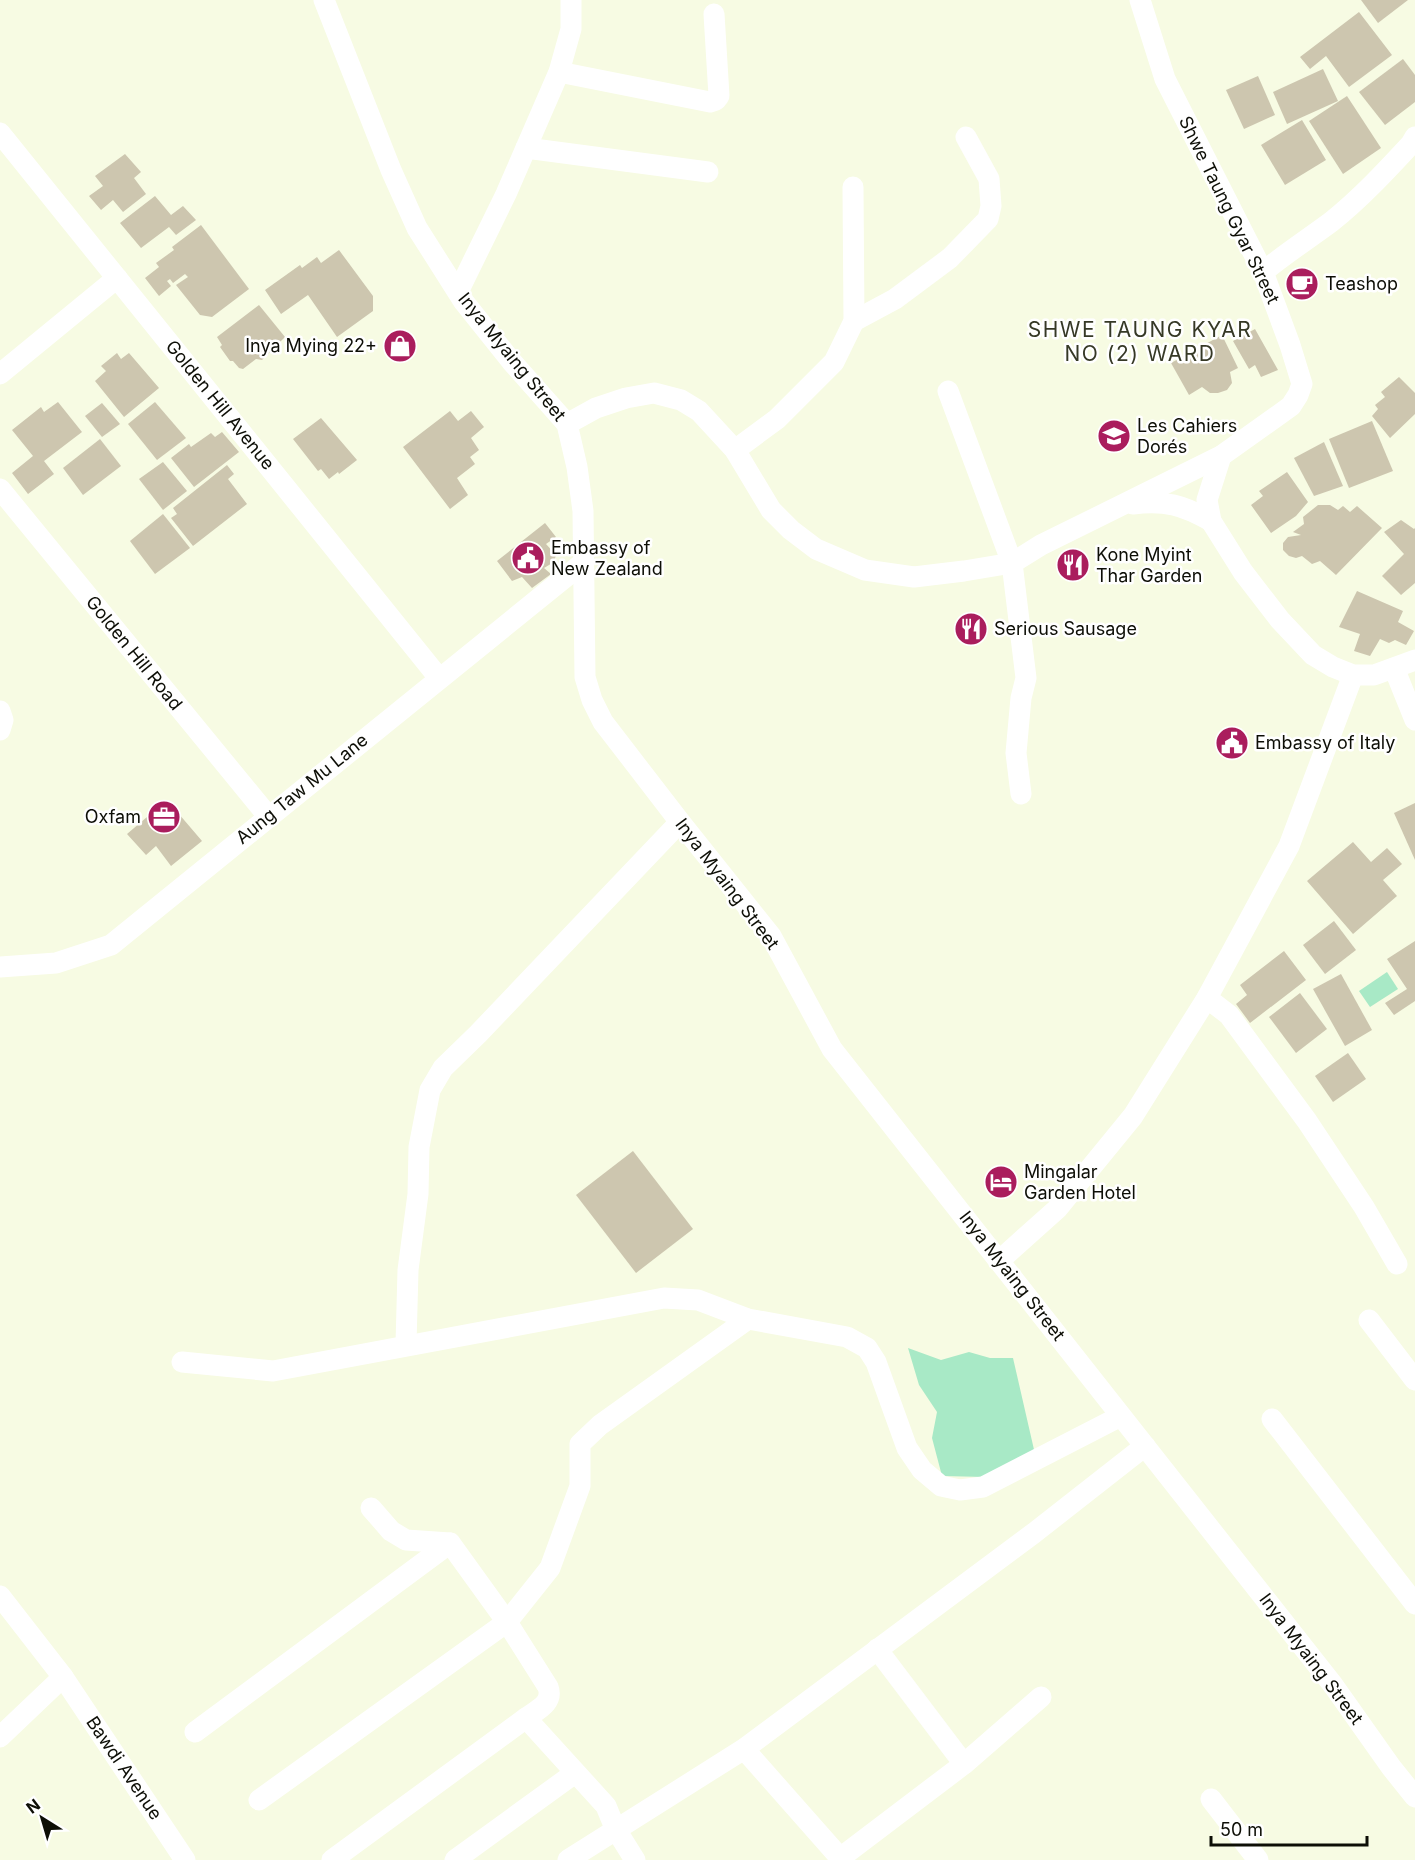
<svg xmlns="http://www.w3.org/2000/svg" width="1415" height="1860" font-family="Inter,sans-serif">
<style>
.water{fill:#a8e9c6}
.building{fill:#cdc6af}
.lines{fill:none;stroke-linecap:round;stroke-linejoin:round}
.minor{stroke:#fff;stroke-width:21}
.labels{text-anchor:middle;stroke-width:5;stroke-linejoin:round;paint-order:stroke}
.street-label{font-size:18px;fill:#0d0e06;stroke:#fff}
.poi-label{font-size:18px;fill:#0d0e06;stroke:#fff;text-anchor:start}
.quarter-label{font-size:21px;letter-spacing:1.5px;fill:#363926;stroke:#fff}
</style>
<rect width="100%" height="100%" fill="#f7fbe3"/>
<!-- water -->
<g class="water">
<path d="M1387 972 1398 989 1370 1007 1359 991Z"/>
<path d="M908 1348 941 1360 969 1352 990 1358H1013L1035 1454 986 1477 942 1476 932 1438 937 1412 919 1385Z"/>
</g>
<!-- building -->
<g class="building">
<path d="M1361 0H1408L1378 23Z"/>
<path d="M1359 12 1392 55 1349 87 1326 56 1310 69 1300 57Z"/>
<path d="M1403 59 1415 75V102L1385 125 1359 92Z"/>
<path d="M1323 69 1338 101 1287 124 1273 92Z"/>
<path d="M1258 76 1275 115 1244 129 1226 90Z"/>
<path d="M1347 96 1381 148 1343 174 1309 121Z"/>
<path d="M1302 120 1326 160 1285 185 1261 145Z"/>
<path d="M125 154 141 172 134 178 146 194 123 212 113 200 101 210 89 196 103 186 95 176Z"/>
<path d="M155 196 171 215 183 206 196 220 176 235 169 227 141 248 120 223Z"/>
<path d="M201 225 249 289 212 317 200 315 176 285 188 277 185 274 173 283 170 279 167 281 171 286 159 296 145 278 159 267 156 263 174 250 172 247Z"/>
<path d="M339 250 373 296V311L337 337 308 295 281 314 265 290 300 265 302 268 317 257 321 263Z"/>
<path d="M259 305 285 337 262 360 256 359 243 369 239 368 233 361H230L220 347 222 345 217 337Z"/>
<path d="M1255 329 1278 370 1261 377 1255 365 1249 369 1233 341Z"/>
<path d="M1222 335 1238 368 1230 372 1232 383 1227 390 1218 393H1210L1202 387 1189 395 1171 363Z"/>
<path d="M117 353 121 359 129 353 159 388 124 417 95 381 106 371 101 366Z"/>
<path d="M1399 377 1415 393V414L1390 438 1372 416 1378 409 1375 405 1385 397 1381 392Z"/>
<path d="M58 402 82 432 44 461 54 474 28 494 12 473 33 456 12 430 41 407 44 412Z"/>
<path d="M155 402 186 438 157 460 128 424Z"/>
<path d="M102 403 120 424 102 437 85 416Z"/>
<path d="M450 411 458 421 471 411 484 427 471 438 479 450 470 457 475 464 457 478 468 495 450 509 403 447Z"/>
<path d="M321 418 357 460 339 474 338 472 329 479 321 469 318 471 293 439Z"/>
<path d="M1372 421 1393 471 1349 488 1329 439Z"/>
<path d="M222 432 239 452 194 487 171 458 189 444 191 447 211 433 215 437Z"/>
<path d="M100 439 121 466 83 495 63 468Z"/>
<path d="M1324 442 1343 486 1314 496 1294 458Z"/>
<path d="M163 462 187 491 163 510 139 479Z"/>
<path d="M227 465 234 474 228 479 247 504 193 546 171 518 177 514 173 508Z"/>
<path d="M1287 472 1308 502 1296 516 1271 533 1251 505 1263 496 1259 491Z"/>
<path d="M1318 505H1330L1338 510 1343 506 1350 512 1357 506 1382 528 1336 575 1320 561 1312 564 1302 556 1296 558 1289 556 1283 550V543L1288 537 1301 535 1293 532 1304 524 1303 517Z"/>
<path d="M163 514 190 548 155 574 130 541Z"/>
<path d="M1401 520 1414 529 1415 528V583L1401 595 1382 576 1404 554 1384 532Z"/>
<path d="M545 523 556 537 546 544 556 555 554 562 544 568 551 574 532 588 522 577 512 581 497 561Z"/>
<path d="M1357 591 1403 611 1398 622 1414 631 1406 645 1395 640 1389 643 1380 639 1370 656 1354 651 1360 634 1339 627Z"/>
<path d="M167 800 202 841 171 866 156 846 146 855 127 834Z"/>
<path d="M1415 803V860L1394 813Z"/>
<path d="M1353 842 1371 862 1387 848 1402 864 1383 880 1397 896 1353 934 1307 881Z"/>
<path d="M1334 921 1356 950 1325 974 1303 945Z"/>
<path d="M1415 941V1001L1394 1015 1385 1003 1407 989 1387 959Z"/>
<path d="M1284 951 1306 980 1250 1023 1236 1004 1247 995 1240 985Z"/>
<path d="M1341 974 1372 1030 1345 1046 1313 989Z"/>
<path d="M1300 993 1327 1029 1296 1053 1269 1017Z"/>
<path d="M1348 1053 1366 1079 1333 1102 1315 1076Z"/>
<path d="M633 1151 693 1229 636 1273 576 1195Z"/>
</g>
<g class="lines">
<!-- minor -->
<g class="minor">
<path d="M324 0 391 170 417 228 464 302 512 362 567 424 577 467 583 511 585 677 592 700 603 722 680 822 771 936 832 1049 1333 1685 1391 1767 1415 1797"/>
<path d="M559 72 710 102 716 100 719 96 714 14"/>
<path d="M0 133 439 678"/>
<path d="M526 148 708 172"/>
<path d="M1263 272C1285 254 1308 239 1331 222 1360 199 1386 171 1411 144L1415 137"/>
<path d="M458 292 506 194 559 72 571 29V0"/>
<path d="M854 321 895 299 950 258 988 219 991 206 989 179 966 137"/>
<path d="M0 374 117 278"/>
<path d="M948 391 1012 563 1026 678 1021 698 1016 753 1021 794"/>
<path d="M567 424 596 408 626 398 654 393 681 400 699 411 735 450 771 510 791 530 816 549 865 570 914 577 964 571 1012 563 1041 545 1221 456 1280 414 1291 406 1298 395 1302 384 1290 345 1263 272 1165 79 1140 0"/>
<path d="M735 450 777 419 834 362 854 321 853 187"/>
<path d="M1221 456 1207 500 1211 521 1243 572 1280 620 1313 655 1333 667 1353 675H1374L1415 660"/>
<path d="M0 489 268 816"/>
<path d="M1133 504C1165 500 1183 505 1211 521"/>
<path d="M1394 668 1415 720"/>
<path d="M0 711 3 720 0 730"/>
<path d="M0 967 56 963 111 945 584 562"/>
<path d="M1207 998 1229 1015 1307 1121 1364 1207 1397 1264"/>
<path d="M1000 1260 1057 1209 1133 1116 1207 998 1289 846 1353 675"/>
<path d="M1369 1320 1415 1380"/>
<path d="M406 1344 408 1270 418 1194 419 1147 430 1090 443 1068 478 1034 680 822"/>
<path d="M182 1362 273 1371 664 1298 698 1300 748 1319 847 1337 867 1348 876 1362 907 1448 922 1470 941 1486 960 1490 983 1487 1121 1416"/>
<path d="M1272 1419 1415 1604"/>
<path d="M371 1508 391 1531 406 1540 450 1543 507 1622 548 1687C554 1703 537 1710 526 1718L606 1806 615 1828 635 1860"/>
<path d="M0 1596 63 1677 185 1860"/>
<path d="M877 1649 964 1764"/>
<path d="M195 1732 450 1543"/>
<path d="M0 1737 63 1677"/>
<path d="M744 1749 842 1860"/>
<path d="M1211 1799 1258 1860"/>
<path d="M259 1800 507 1622 550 1568 580 1486V1444L600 1425 748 1319"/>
<path d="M840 1858 964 1764 1041 1697"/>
<path d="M332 1860 526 1718"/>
<path d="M455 1860 575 1773"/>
<path d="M568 1860 744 1749 1034 1533 1145 1446"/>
</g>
</g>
<!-- icons -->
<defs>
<symbol id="cafe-disc" viewBox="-11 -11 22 22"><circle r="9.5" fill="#aa1d5d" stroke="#fff"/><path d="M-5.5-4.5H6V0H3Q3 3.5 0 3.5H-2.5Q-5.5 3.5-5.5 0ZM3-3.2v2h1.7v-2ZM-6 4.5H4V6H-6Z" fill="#fff"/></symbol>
<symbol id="shop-disc" viewBox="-11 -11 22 22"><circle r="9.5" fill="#aa1d5d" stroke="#fff"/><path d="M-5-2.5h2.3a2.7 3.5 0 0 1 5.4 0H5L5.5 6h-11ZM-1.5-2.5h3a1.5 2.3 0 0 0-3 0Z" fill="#fff"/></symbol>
<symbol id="school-disc" viewBox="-11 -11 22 22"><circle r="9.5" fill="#aa1d5d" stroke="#fff"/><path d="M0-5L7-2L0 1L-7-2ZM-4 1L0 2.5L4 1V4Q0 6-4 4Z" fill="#fff"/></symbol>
<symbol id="civic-disc" viewBox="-11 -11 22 22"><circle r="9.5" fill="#aa1d5d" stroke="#fff"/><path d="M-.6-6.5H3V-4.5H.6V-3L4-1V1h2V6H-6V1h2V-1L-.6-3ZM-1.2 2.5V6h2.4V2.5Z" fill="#fff"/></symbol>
<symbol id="restaurant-disc" viewBox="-11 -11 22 22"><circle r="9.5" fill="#aa1d5d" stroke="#fff"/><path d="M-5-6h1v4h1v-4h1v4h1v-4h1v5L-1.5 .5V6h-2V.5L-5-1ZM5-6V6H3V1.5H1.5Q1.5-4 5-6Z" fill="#fff"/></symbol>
<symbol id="office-disc" viewBox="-11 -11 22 22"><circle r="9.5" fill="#aa1d5d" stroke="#fff"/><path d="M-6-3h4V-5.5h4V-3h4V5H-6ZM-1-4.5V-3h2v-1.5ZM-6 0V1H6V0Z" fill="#fff"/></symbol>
<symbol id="hotel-disc" viewBox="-11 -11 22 22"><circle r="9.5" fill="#aa1d5d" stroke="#fff"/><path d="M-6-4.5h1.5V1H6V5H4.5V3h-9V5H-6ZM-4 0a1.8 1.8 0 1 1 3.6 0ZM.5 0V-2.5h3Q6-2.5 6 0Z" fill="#fff"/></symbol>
</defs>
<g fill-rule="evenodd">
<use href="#cafe-disc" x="1283" y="265" width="38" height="38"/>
<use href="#shop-disc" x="381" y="327" width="38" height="38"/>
<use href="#school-disc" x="1095" y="417" width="38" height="38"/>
<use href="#civic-disc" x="509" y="539" width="38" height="38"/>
<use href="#restaurant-disc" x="1054" y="546" width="38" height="38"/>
<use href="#restaurant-disc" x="952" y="610" width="38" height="38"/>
<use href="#civic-disc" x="1213" y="724" width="38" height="38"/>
<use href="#office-disc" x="145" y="798" width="38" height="38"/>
<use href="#hotel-disc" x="982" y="1163" width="38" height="38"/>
</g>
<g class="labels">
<!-- street labels -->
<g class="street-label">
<text transform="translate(1229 210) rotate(64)" y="6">Shwe Taung Gyar Street</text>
<text transform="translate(512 357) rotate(51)" y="6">Inya Myaing Street</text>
<text transform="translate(220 405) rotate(51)" y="6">Golden Hill Avenue</text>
<text transform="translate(134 653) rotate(51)" y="6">Golden Hill Road</text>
<text transform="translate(302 789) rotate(-39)" y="6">Aung Taw Mu Lane</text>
<text transform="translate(727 884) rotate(53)" y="6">Inya Myaing Street</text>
<text transform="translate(1012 1276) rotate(52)" y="6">Inya Myaing Street</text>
<text transform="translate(1311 1659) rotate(53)" y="6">Inya Myaing Street</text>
<text transform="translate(124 1768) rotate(56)" y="6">Bawdi Avenue</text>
</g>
<!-- poi labels -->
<g class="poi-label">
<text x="1325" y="290">Teashop</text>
<text x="377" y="352" text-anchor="end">Inya Mying 22+</text>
<text x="1137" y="432">Les Cahiers<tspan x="1137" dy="21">Dorés</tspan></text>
<text x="551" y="554">Embassy of<tspan x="551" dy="21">New Zealand</tspan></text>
<text x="1096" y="561">Kone Myint<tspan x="1096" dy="21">Thar Garden</tspan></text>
<text x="994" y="635">Serious Sausage</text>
<text x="1255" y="749">Embassy of Italy</text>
<text x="141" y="823" text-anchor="end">Oxfam</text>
<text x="1024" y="1178">Mingalar<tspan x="1024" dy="21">Garden Hotel</tspan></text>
</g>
<!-- quarter labels -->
<g class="quarter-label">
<text x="1140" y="337">SHWE TAUNG KYAR<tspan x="1140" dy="24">NO (2) WARD</tspan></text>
</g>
</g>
<!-- north arrow -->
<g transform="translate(42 1818) rotate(323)" stroke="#ffffff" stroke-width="4.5" paint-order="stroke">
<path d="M0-4.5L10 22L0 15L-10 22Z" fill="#0d0e06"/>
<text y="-9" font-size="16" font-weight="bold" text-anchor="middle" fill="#0d0e06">N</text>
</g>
<!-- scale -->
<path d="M1211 1836v9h156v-9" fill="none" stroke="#0d0e06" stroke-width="3"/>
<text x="1220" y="1836" font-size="18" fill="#0d0e06" stroke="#ffffff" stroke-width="4.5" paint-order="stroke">50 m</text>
</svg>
